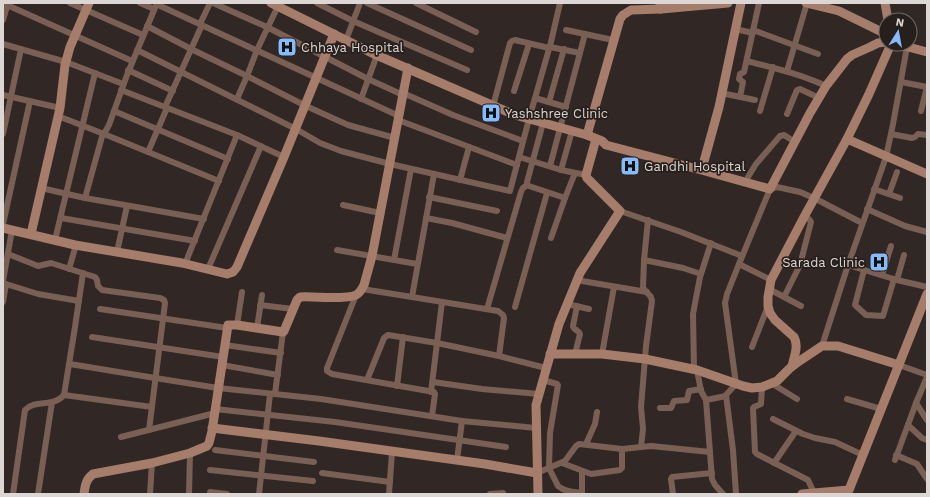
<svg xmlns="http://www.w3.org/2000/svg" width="930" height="497" font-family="'Work Sans',sans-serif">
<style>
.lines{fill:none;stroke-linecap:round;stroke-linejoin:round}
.street{stroke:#7a5f54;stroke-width:6}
.secondary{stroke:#a67c6a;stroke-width:9}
.labels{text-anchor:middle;stroke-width:3.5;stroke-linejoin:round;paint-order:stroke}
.poi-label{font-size:13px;fill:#dcd6d4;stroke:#271f1b;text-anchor:start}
</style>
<rect width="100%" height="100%" fill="#312825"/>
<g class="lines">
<!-- street -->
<g class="street">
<path d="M70 3 143 35"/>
<path d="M140 3 154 9"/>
<path d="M213 3 267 27 368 79 403 95"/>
<path d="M317 3 353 21 467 70"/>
<path d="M367 3 471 50"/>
<path d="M416 3 476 32"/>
<path d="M156 4 399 116"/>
<path d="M7 5 132 61"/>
<path d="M3 20 8 3"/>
<path d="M200 24 210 3"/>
<path d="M147 26 191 49 247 76 306 106 348 125 395 138"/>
<path d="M735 29 753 33"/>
<path d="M566 30 613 40"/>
<path d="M753 30 818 54"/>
<path d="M346 40 360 3"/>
<path d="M3 44 66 62 123 84"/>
<path d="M550 47 580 53"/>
<path d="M137 50 296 129 320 143 341 151 390 164 510 191 529 119 551 42 560 3"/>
<path d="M747 61C774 68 800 74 826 86"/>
<path d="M128 70 173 91"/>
<path d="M787 71 807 3"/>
<path d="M901 82 927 87"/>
<path d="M121 90 237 135 284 157"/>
<path d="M514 91 529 44"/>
<path d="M403 93 453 115 523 141"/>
<path d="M721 93 755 100"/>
<path d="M3 95 60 108"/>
<path d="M740 97 743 82 739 79 740 74 744 72 759 3"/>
<path d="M535 98 566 107"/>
<path d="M237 99 247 76 257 50 278 6"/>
<path d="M361 99 377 55"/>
<path d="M549 102 564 49"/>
<path d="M493 106 510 43 512 41 515 40 549 48"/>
<path d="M165 107 202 25"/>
<path d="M114 111 228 159"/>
<path d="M760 111 773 67"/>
<path d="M921 111 927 87"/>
<path d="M787 114 797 90 800 89 819 98"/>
<path d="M58 116 104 134 219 181"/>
<path d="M398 120 517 165"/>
<path d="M543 123 527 182V185L529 186 565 198"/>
<path d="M3 134 21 49"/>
<path d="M104 134 109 125 127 75 157 3"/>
<path d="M891 134 912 138 915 137 918 134 927 135"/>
<path d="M148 152 167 108"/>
<path d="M519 157 561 170 586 175"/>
<path d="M550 166 585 34"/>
<path d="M561 170 572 131"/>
<path d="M748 177 756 164 780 136 784 135 795 142"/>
<path d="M460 180 469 147"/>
<path d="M41 188 85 198 204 219"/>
<path d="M874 189 900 198"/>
<path d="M889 194 897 172"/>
<path d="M429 197 497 211"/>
<path d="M85 198 103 133"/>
<path d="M343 205 380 213"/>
<path d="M867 209 905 226 927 232"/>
<path d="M620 211 681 232 742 256"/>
<path d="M61 218 195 241"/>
<path d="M426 218 452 223 507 238"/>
<path d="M3 224 30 101"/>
<path d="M551 238 565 198 575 173"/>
<path d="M55 240 95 73"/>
<path d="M337 250 417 264"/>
<path d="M117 252 127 206"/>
<path d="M8 254 38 266 51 263 95 277 97 280 98 286 102 290 160 298 164 300 165 303 149 430"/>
<path d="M394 260 411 169"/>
<path d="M644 260 683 268 701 274"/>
<path d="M185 264 237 135"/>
<path d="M848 265 886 157 893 124 907 47"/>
<path d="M69 269 76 245"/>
<path d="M208 269 261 146"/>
<path d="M864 270 855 305 866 315 883 316 894 279"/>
<path d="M882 275 891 246"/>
<path d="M576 280 647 292"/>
<path d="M771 280 739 264 770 189 777 187 800 192 814 198 862 223"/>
<path d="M897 280 904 255"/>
<path d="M3 281V283L6 284 38 294 79 301"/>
<path d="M3 281 12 230"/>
<path d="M362 289 412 297 498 311 503 315 504 318 499 356 437 343 388 335 384 338 367 380"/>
<path d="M769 289 801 306"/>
<path d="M356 295 327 368V371L332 374 434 392 435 394 432 416"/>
<path d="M412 297 434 174"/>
<path d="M784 297 800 265 811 222 809 219 804 217"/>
<path d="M3 302 6 284"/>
<path d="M567 304 589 309"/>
<path d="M260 305 293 309"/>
<path d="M515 307 547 193"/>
<path d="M100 309 227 328"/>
<path d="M487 309 521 192 523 188 527 185"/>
<path d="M237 325 242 292"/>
<path d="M257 328 262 295"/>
<path d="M92 337 223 357"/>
<path d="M225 345 281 353"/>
<path d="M822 346 848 265 897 280 927 287"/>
<path d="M752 347 768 306"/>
<path d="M575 354 580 334C579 330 573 330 573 326L577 306"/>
<path d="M602 354 614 287"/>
<path d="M499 356 546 368"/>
<path d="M70 364 155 378 218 388 321 399 462 421 536 428"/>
<path d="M222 365 278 375"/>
<path d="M899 365 927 375"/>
<path d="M694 369 693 314 700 277 711 243"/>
<path d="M697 370 701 391 706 400 712 479 715 485 723 494"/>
<path d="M543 380 557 384 558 385 550 433 549 468 558 486C565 492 574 492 582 493"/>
<path d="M433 382 482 389 539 394"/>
<path d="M771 383 797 399"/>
<path d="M397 386 403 337"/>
<path d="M762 387 761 404 754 407 753 408 755 452 757 454 808 480 809 482 814 493"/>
<path d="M431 392 442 302"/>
<path d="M275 394 283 332"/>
<path d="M64 395 152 407"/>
<path d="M847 399 881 409"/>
<path d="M706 400 726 396"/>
<path d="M916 403 927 420"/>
<path d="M660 408H671L674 401 687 400 689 391 701 389"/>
<path d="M215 409 335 422 506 447"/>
<path d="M773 419 803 434 815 438 835 442 863 455"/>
<path d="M908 425 922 438 927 440"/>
<path d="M121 437 215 413"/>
<path d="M586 444 595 424 597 412"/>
<path d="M641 447 643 429 641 407 646 346 652 301 651 297 643 288 644 260 648 220"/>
<path d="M215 450 314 462"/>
<path d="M896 455 917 464 927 479"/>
<path d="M457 460 462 421"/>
<path d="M895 460 916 403 927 377"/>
<path d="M562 463 591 474 620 470 622 468V449"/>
<path d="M774 463 796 431"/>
<path d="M210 470 313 481"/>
<path d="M582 471V494"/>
<path d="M322 473 390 482"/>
<path d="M537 473 565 461 576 446 579 444 622 449 651 446 710 452"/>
<path d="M210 492 227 494"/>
<path d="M13 494 25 410C35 399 53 408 64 395L75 327 83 273"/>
<path d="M38 494 52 402"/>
<path d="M150 494 152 463"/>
<path d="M189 494 190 453"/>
<path d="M259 494 270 394"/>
<path d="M389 494 392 452"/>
<path d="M490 494 503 493"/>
<path d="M673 494 671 479 672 477 712 473"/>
<path d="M736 494 733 450 726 395 736 384 725 303 727 294 739 264"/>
</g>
<!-- secondary -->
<g class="secondary">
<path d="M271 3 374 54 515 115 587 135 602 141 606 145 705 171 770 189 810 113 826 86 847 59 852 55 870 47 878 43 886 42"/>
<path d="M806 3 839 11 886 34"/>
<path d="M885 3 888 20"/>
<path d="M660 4 661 9 728 3"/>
<path d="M897 44 927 52"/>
<path d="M587 135 620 19 623 15 631 10 661 9"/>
<path d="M847 139 927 174"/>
<path d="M703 165 719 107 741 3"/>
<path d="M3 228 75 245 182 263 227 274 233 272 237 267 284 157 334 34"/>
<path d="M31 234 60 108 65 65 70 47 89 3"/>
<path d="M550 354H602L645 359 697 370 743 386 752 388 762 387 777 381 789 369 798 362 822 346H838L899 365"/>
<path d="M792 366C794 357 799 346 794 337L775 320 770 313 768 306V297L771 280 804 217 847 139 869 94 891 44"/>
<path d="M212 428 319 441 485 464 537 473"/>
<path d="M84 494C85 486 86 479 93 474L152 463 190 453 207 446 209 443 212 431 228 325H237L283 332 284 331 297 300 300 297C314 296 345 300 356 295 360 293 362 289 364 285L372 256 408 68"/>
<path d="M538 494 536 405 559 324 580 273 620 211 587 178 586 175 596 139"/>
<path d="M802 494 849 490 927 294"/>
</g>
</g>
<!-- icons -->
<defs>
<symbol id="hospital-square" viewBox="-11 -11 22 22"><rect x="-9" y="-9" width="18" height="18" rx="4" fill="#86bbfb" stroke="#271f1b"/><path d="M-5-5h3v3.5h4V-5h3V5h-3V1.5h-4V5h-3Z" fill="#111"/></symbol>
</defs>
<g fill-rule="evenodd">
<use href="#hospital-square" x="276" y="36" width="22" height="22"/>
<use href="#hospital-square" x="480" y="102" width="22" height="22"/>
<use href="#hospital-square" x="619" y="155" width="22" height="22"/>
<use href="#hospital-square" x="868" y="251" width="22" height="22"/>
</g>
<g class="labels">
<!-- poi labels -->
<g class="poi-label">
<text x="301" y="52">Chhaya Hospital</text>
<text x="505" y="118">Yashshree Clinic</text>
<text x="644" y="171">Gandhi Hospital</text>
<text x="865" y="267" text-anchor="end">Sarada Clinic</text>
</g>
</g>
<!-- border -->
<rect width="930" height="497" fill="none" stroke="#dcd6d4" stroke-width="8"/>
<!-- north arrow -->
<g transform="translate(898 32) rotate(11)"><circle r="19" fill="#271f1b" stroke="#6f6865"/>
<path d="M0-3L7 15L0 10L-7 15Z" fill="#86bbfb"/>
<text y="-6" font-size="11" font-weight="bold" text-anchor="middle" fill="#dcd6d4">N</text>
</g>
</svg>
